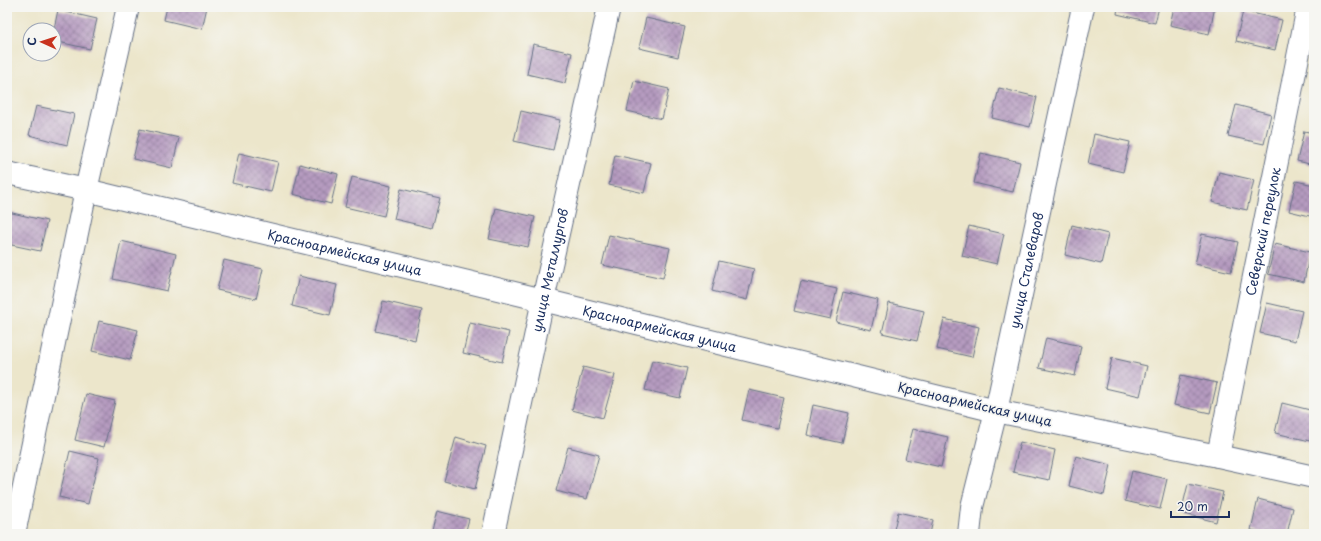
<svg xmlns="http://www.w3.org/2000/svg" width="1321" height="541" font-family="'Playpen Sans',sans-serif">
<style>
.building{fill:url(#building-cross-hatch)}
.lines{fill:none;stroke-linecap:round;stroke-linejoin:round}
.minor-casing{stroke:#646f84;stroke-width:24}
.tertiary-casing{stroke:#646f84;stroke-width:24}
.primary-casing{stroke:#646f84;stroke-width:24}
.minor{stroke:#fff;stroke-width:22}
.tertiary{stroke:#fff;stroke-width:22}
.primary{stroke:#fff;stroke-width:22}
.labels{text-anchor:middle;stroke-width:3.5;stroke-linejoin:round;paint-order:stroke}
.street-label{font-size:13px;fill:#1b2f5e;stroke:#f6f6f2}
</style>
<defs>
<pattern id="building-cross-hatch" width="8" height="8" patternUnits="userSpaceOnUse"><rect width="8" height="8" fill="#b69bc0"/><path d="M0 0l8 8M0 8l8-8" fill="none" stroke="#937f9f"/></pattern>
</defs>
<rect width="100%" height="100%" fill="#f6f6f2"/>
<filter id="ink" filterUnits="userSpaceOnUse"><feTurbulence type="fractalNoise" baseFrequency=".025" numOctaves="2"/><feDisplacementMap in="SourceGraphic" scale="8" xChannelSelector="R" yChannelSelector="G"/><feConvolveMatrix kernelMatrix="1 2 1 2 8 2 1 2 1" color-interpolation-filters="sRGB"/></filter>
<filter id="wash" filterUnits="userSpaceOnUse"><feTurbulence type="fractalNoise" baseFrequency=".012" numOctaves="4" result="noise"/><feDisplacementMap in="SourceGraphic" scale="16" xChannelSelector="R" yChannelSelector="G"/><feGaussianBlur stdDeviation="0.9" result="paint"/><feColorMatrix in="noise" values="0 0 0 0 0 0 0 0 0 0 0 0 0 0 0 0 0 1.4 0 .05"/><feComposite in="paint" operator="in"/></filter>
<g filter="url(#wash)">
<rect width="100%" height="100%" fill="#ece6cb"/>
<g id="blocks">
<!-- building -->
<g class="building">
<path d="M167 7H207L202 29 164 20Z"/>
<path d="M1118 7H1159L1155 23 1117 14Z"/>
<path d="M1174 7H1215L1209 34 1170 25Z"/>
<path d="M58 10 97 19 90 49 54 41V29Z"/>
<path d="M1243 11 1282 20 1275 50 1236 41Z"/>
<path d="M646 18 685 27 678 57 639 48Z"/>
<path d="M533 44 572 53 565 83 527 74Z"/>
<path d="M634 81 669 89 662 119 627 111Z"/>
<path d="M999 88 1037 97 1030 127 992 118Z"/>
<path d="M1236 105 1271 114 1264 144 1228 136Z"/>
<path d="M36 106 74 114 67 145 29 135Z"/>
<path d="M521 111 560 120 553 150 514 141Z"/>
<path d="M140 129 179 138 172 168 133 159Z"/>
<path d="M1304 131 1314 133V165L1297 161Z"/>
<path d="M1094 134 1130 142 1123 172 1088 164Z"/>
<path d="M239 153 278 162 271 192 232 183Z"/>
<path d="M981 153 1020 162 1013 192 974 183Z"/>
<path d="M615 155 651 163 644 193 609 185Z"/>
<path d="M300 164 338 174 331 204 293 194Z"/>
<path d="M1219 172 1254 180 1247 210 1212 202Z"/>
<path d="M352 177 391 186 384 216 345 207Z"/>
<path d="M1296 181 1314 185V217L1289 211Z"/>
<path d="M401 189 440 198 432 228 394 219Z"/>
<path d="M496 208 535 217 528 247 489 239Z"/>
<path d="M8 212 47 221 40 251 7 244Z"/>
<path d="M1072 225 1108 234 1101 264 1065 255Z"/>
<path d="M969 226 1004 234 997 264 962 256Z"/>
<path d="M1202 234 1238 242 1231 272 1195 264Z"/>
<path d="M609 235 670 248 663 278 602 265Z"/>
<path d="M121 241 176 254 167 291 113 279Z"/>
<path d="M1275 244 1310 252 1304 282 1268 274Z"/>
<path d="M224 260 263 269 256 299 217 290Z"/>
<path d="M719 261 754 269 747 300 712 291Z"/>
<path d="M299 276 337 285 330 315 292 306Z"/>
<path d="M801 281 837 289 830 319 794 311Z"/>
<path d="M843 292 878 300 871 330 836 322Z"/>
<path d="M383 301 422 310 415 340 376 331Z"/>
<path d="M889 303 924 311 917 341 882 333Z"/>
<path d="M1267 303 1302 311 1295 341 1260 333Z"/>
<path d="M944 319 979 327 972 357 937 349Z"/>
<path d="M99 321 138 330 130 360 92 351Z"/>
<path d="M470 323 509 332 502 362 463 353Z"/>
<path d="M1046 338 1081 346 1075 376 1039 368Z"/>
<path d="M1112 358 1147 366 1140 396 1105 388Z"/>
<path d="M652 360 687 368 680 398 645 390Z"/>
<path d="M583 367 615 375 603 418 572 410Z"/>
<path d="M1181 375 1217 383 1210 413 1174 405Z"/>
<path d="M749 390 784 398 777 428 742 420Z"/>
<path d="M86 394 115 401 104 447 75 440Z"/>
<path d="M1282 403 1314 411V424L1310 441 1275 433Z"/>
<path d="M813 405 849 413 842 443 807 435Z"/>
<path d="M913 429 948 437 941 467 905 459Z"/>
<path d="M456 437 486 446 475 489 444 481Z"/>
<path d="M1020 442 1055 450 1049 480 1013 472Z"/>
<path d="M568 447 599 455 587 499 556 491Z"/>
<path d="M70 451 99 458 88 504 59 497Z"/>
<path d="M1076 456 1111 465 1104 495 1069 486Z"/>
<path d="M1132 471 1167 479 1160 509 1125 501Z"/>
<path d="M1188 484 1223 492 1216 522 1181 513Z"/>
<path d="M1258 499 1293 508 1287 534H1270L1251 530Z"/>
<path d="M437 511 469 519 465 534H431Z"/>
<path d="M898 512 933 520 930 534H893Z"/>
</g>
</g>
</g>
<g filter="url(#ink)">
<use href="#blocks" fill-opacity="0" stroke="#646f84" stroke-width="1"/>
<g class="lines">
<defs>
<g id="minor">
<path id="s1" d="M7 173 86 190 543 300 996 411"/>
<path id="s2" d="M1218 456 1308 7"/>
<path d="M14 534 86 190 128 7"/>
<path id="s3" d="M493 534 543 300 609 7"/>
</g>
<path id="tertiary" d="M996 411 1218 456 1314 477"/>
<g id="primary">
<path id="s4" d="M969 534 972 507 996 411 1083 7"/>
</g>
</defs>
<!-- minor casing -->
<use href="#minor" class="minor-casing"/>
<!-- tertiary casing -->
<use href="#tertiary" class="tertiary-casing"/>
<!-- primary casing -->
<use href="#primary" class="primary-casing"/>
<!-- minor -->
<use href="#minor" class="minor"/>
<!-- tertiary -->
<use href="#tertiary" class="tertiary"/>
<!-- primary -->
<use href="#primary" class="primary"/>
</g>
</g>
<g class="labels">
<!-- street labels -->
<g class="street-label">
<text dy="5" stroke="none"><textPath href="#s2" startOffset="229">Северский переулок</textPath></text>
<text dy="5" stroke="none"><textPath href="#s1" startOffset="347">Красноармейская улица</textPath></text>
<text dy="5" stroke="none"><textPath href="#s3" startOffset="270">улица Металлургов</textPath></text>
<text dy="5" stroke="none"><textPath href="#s4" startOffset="270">улица Сталеваров</textPath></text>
<text dy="5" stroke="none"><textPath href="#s1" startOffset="671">Красноармейская улица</textPath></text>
<text transform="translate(975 404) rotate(13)" y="5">Красноармейская улица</text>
</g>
</g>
<!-- margin -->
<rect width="1321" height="541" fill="none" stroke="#f6f6f2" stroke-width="24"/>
<!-- north arrow -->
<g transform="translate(42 42) rotate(273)"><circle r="19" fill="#f6f6f2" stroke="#9ea6b7"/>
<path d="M0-3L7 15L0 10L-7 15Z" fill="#c8321e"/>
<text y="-6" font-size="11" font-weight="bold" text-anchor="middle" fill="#1b2f5e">С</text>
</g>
<!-- scale -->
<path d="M1171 511v6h58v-6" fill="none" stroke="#1b2f5e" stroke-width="2"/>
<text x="1177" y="511" font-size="12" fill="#1b2f5e" stroke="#f6f6f2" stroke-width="3" paint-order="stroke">20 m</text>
</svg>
